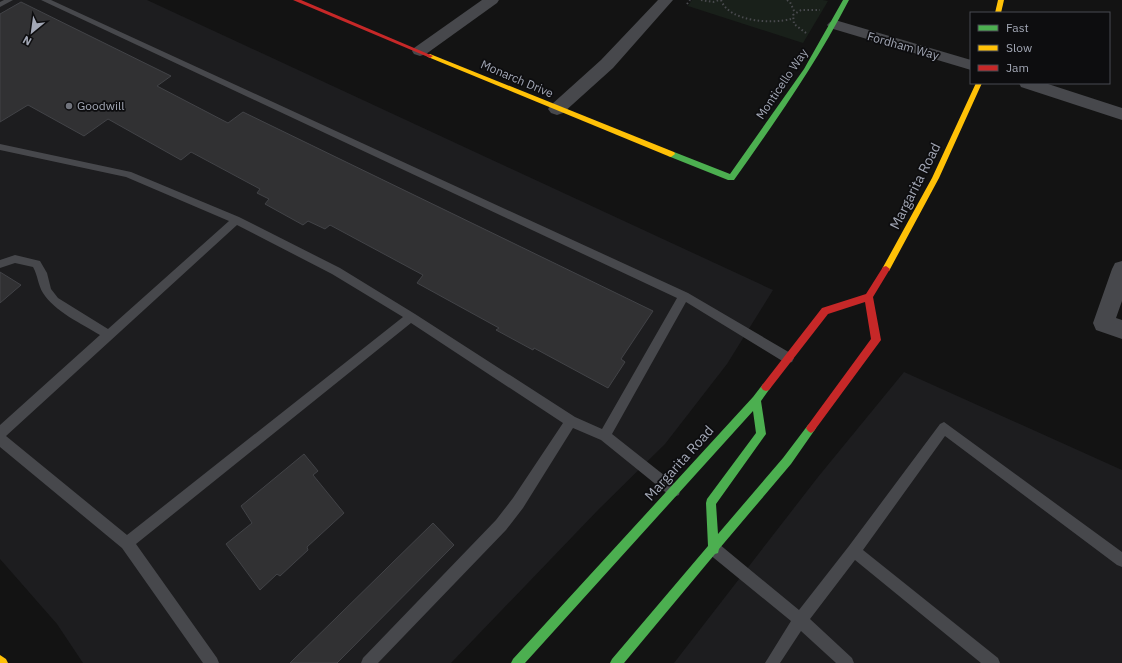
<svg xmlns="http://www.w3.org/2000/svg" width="1122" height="663" font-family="'IBM Plex Sans',sans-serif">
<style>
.built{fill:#1d1d1f}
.green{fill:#19201a}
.building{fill:#313133;stroke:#424347}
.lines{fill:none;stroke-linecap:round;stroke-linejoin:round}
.path{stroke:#494a4e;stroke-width:2;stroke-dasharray:1.5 2.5;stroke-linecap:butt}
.lane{fill:#47484c;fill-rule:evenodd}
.street{fill:#47484c;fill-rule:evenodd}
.fast{fill:#4caf50;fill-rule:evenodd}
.slow{fill:#ffc107;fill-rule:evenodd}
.jam{fill:#c62828;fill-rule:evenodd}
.poi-dot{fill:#71747d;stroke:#0d0d0f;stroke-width:1.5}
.labels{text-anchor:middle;stroke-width:3.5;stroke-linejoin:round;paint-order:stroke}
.far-street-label{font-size:12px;fill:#a3a8b6;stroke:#0d0d0f}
.far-poi-label{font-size:12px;fill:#a3a8b6;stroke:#0d0d0f;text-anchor:start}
.street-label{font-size:14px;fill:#a3a8b6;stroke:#0d0d0f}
</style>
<rect width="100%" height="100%" fill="#131313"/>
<!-- built -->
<g class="built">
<path d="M0 0H147L773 290 727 364 665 444 598 510 451 663H83L57 624 0 559Z"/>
<path d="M904 372 1122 470V663H674L818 477Z"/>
</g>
<!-- green -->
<path class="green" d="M692 0H823L828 1 803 43 688 6Z"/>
<!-- building -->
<g class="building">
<path d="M21 2 171 76 157 86 228 123 243 112 653 311 621 359 625 362 608 388 534 348 533 350 496 330 499 328 417 283 423 275 330 225 325 229 308 221 303 225 265 204 269 199 257 193 260 189 191 152 181 160 108 119 84 136 28 105 0 122V14Z"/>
<path d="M0 272 21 285 0 303Z"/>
<path d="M304 454 318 471 313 475 344 513 307 547 308 550 280 576 277 574 260 590 226 544 252 523 241 506Z"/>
<path d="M433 523 454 545 337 663H290Z"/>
</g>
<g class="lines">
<!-- path -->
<g class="path">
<path d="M701 0 713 2 719 0"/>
<path d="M721 0C729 22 772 24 791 19"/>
<path d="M787 0 790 2 795 13"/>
<path d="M687 4 690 0"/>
<path d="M806 33 794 24 793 15 801 10H820"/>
</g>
<!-- lane -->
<g class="lane">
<path d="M4 0H13L0 7V2Z"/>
<path d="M41 0H51L688 293 792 354 794 358 792 362 788 363 784 362 686 302 612 434 679 487 680 491 679 495 674 497 669 495 601 440 573 428 523 508 506 530 378 663H361L363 658 496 520 513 498 563 423 411 323 136 544 217 658 219 663H203L122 548 0 447V425L100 335C82 324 54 311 43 293 38 285 38 276 33 267L15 263 0 268V260L15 255 40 261 47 273 51 289 58 298 108 329 229 221 126 177 0 150V144L131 172 239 217 340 268 415 314 575 417 602 429 677 298ZM237 225 332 274 403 317 127 535 6 436Z"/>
<path d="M944 422 1122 552V567L1117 565 945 436 863 550 998 658 1000 663H981L855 560 810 619 852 658 854 663H836L801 631 780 663H765L791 621 709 554 707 549 709 544 714 542 719 544 799 610 849 546 940 424Z"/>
</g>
<!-- street -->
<g class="street">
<path d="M482 0H499L497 3 426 54 420 56 414 54 412 51 414 48Z"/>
<path d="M658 0H673L613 68 563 113 557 115 551 113 548 109 551 105 601 60Z"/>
<path d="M835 20 971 60V70L830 28 827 25 830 22Z"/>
<path d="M1019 83H1045L1122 108V120L1021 87Z"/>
<path d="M1122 261V301L1116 318 1122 320V339L1096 330 1093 323 1112 269 1115 263Z"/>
</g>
<!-- fast -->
<g class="fast">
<path d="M843 0H849C816 64 775 122 734 180H728L668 156V152H674L730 174 804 69Z"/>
<path d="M766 383 769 384 771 387 761 401 766 434 716 504 718 534 783 458 808 425 811 423 814 425 816 428 814 431 791 464 719 549 718 553 715 554 624 663H610L612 659 708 546 706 503 707 499 756 433 753 411 525 663H511L513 659 753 397 763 384Z"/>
</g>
<!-- slow -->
<g class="slow">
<path d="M998 0H1004L1001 13H995Z"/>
<path d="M430 54 674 152 675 154 671 157 668 156 428 57 427 56Z"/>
<path d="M976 83H982L939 178 889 271H883L882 269 932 178Z"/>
<path d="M0 655 6 659 8 663H0Z"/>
</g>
<!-- jam -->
<g class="jam">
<path d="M293 0H301L433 56 430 58 428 57Z"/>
<path d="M886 266 890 269 873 297 881 340 814 431 811 433 808 431 806 428 808 425 871 339 865 302 828 314 769 390 766 391 763 390 761 387 763 384 822 308 866 294 883 267Z"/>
</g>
</g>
<!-- markers -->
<circle class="poi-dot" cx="69" cy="106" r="4"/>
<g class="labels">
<!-- far-street labels -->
<g class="far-street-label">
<text transform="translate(903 46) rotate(16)" y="4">Fordham Way</text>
<text transform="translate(517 79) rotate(23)" y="4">Monarch Drive</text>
<text transform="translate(782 84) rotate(-56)" y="4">Monticello Way</text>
</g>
<!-- far-poi labels -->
<g class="far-poi-label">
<text x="77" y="110">Goodwill</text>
</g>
<!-- street labels -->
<g class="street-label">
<text transform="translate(915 186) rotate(-63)" y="5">Margarita Road</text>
<text transform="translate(679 463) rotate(-48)" y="5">Margarita Road</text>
</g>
</g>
<!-- legend -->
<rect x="970" y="12" width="140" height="72" fill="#0d0d0f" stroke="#494b52"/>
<rect x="978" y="25" width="20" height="6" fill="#4caf50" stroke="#494b52"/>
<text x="1006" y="32" font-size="12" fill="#a3a8b6">Fast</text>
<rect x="978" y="45" width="20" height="6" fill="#ffc107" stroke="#494b52"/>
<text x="1006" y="52" font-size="12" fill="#a3a8b6">Slow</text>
<rect x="978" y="65" width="20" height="6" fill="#c62828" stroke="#494b52"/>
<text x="1006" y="72" font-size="12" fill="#a3a8b6">Jam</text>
<!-- north arrow -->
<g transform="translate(32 32) rotate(209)" stroke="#0d0d0f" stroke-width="3" paint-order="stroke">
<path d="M0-3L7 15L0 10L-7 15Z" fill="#a3a8b6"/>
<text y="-6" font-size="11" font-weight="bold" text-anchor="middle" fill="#a3a8b6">N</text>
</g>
</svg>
